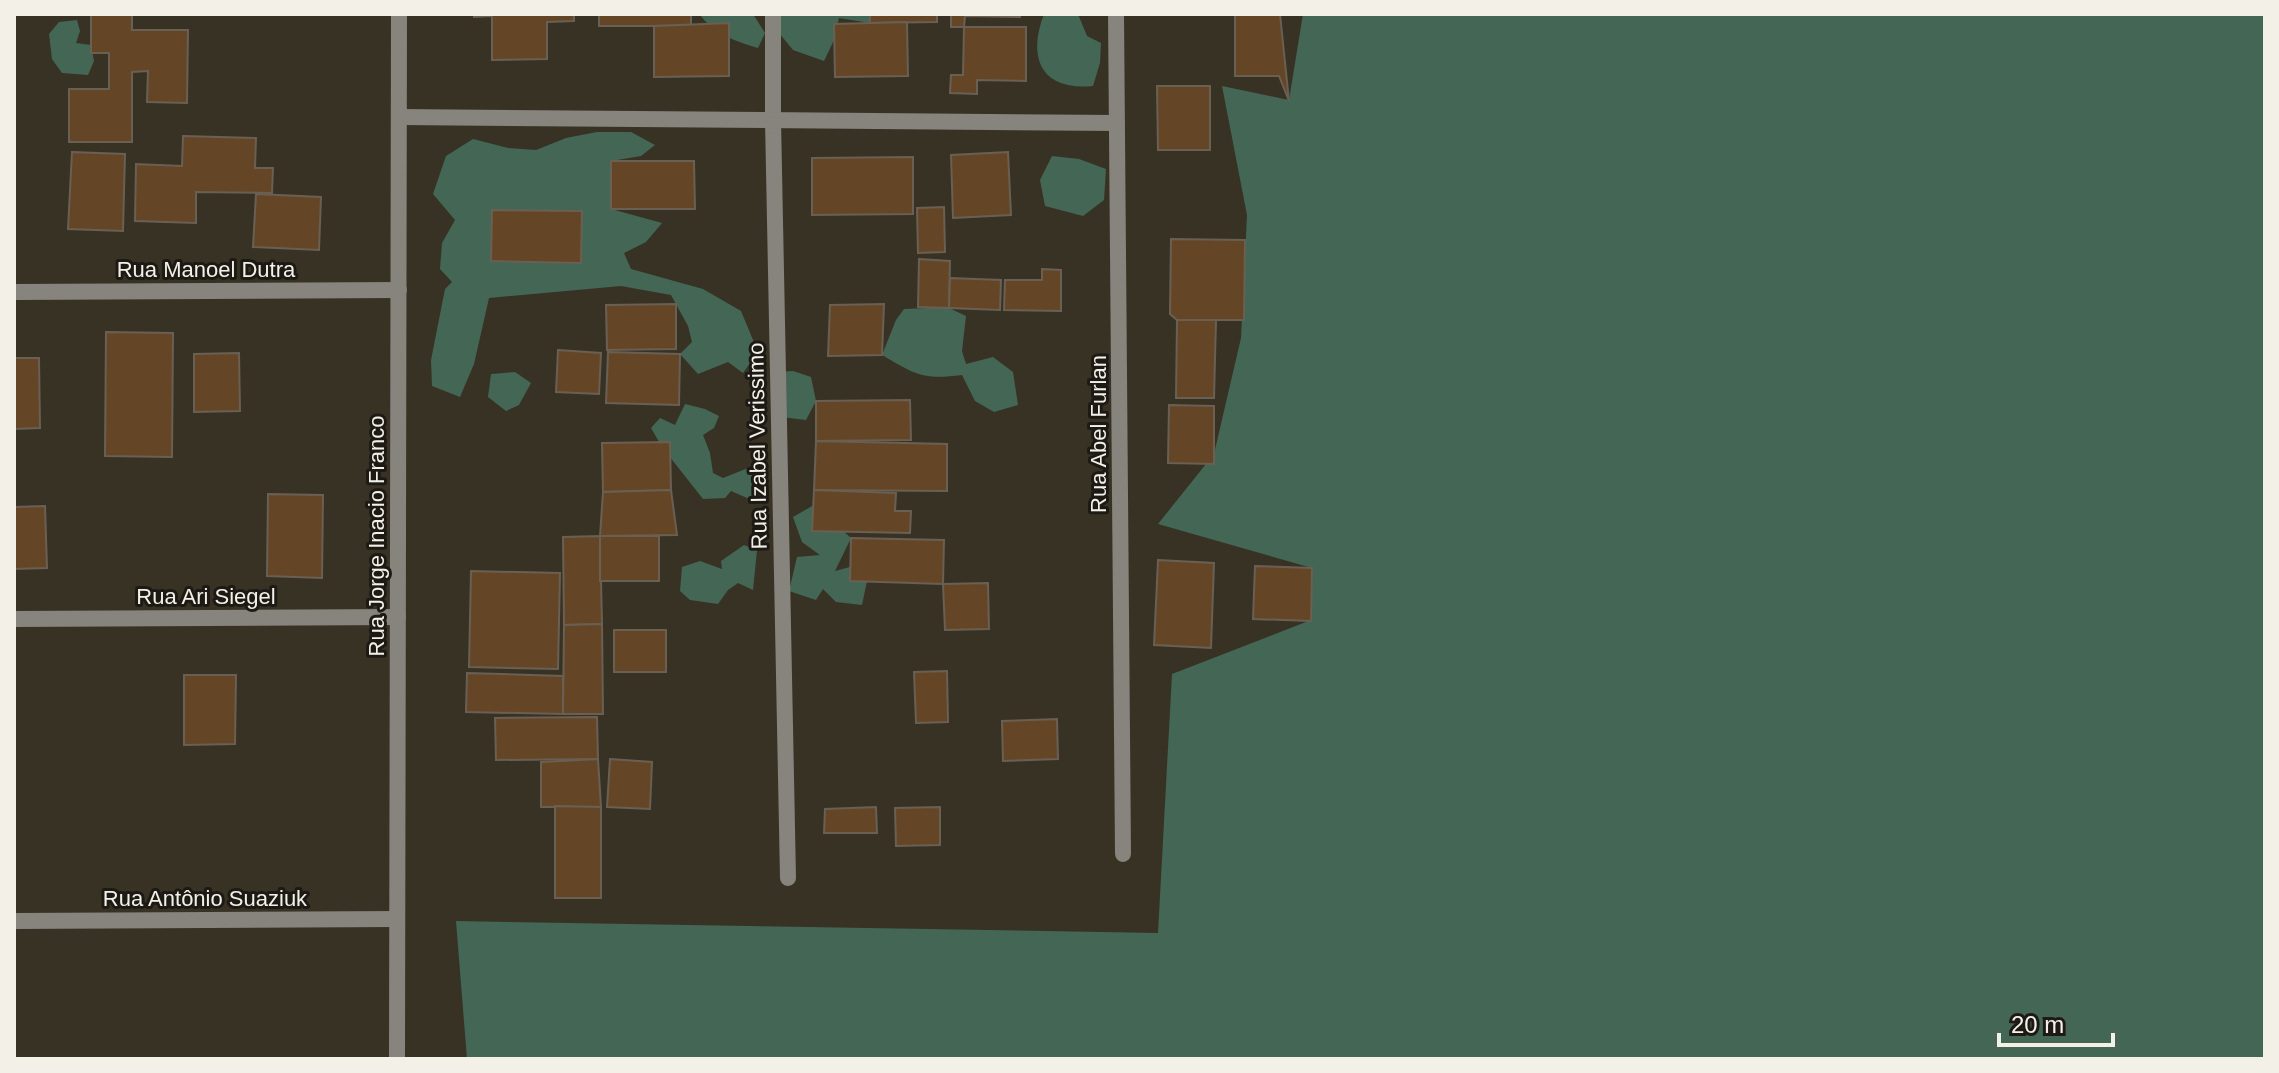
<svg xmlns="http://www.w3.org/2000/svg" width="2279" height="1073" font-family="Helvetica,sans-serif">
<style>
.green{fill:#436754}
.building{fill:#644627;stroke:#6a5f53;stroke-width:2}
.lines{fill:none;stroke-linecap:round;stroke-linejoin:round}
.street{stroke:#87837d;stroke-width:16}
.labels{text-anchor:middle;stroke-width:6;stroke-linejoin:round;paint-order:stroke}
.street-label{font-size:22px;fill:#f3f0e7;stroke:#1d1a15}
</style>
<rect width="100%" height="100%" fill="#383225"/>
<!-- green -->
<g class="green">
<path d="M699 14H753L765 33 758 48C734 41 715 34 699 14Z"/>
<path d="M779 14H870V23L839 18 834 40 824 61 793 50 775 28Z"/>
<path d="M1044 14H1078L1087 36 1101 43 1100 63 1093 86C1041 91 1027 58 1044 14Z"/>
<path d="M1303 14H2265V1059H467L456 921 1158 933 1172 674 1311 620 1312 568 1158 524 1214 454 1241 338 1247 215 1222 86 1289 100Z"/>
<path d="M77 20 80 31 76 43 91 45 94 61 88 75 62 73 52 59 49 34 59 22Z"/>
<path d="M597 132H631L655 145 641 156 611 161V209L662 223 646 242 624 253 631 269 703 289 741 311 758 352 743 373 728 362 698 374 680 354 692 342 688 326 671 295 621 286 489 298 474 364 460 397 432 386 431 360 445 289 452 282 440 269 442 243 455 220 433 194 446 156 473 139 508 148 536 150 566 138Z"/>
<path d="M1052 156 1079 159 1106 169 1104 200 1083 216 1045 206 1040 180Z"/>
<path d="M927 308H949L966 316 962 351 966 364 993 357 1013 372 1018 405 994 412 975 401 962 375C923 380 916 375 882 355L896 320 904 309Z"/>
<path d="M793 371 811 377 816 401 806 420 781 417 779 372Z"/>
<path d="M515 372 531 383 519 405 506 411 488 397 491 374Z"/>
<path d="M685 404 705 409 719 416 714 428 703 435 710 453 713 473 723 478 748 468 765 473 766 496 754 501 731 491 725 498 703 499 662 447 651 428 660 418 675 425Z"/>
<path d="M814 505 851 538 835 571 850 567 867 581 862 605 836 602 823 589 816 600 789 591 797 557 820 555 802 542 793 517Z"/>
<path d="M744 545 757 550 753 590 738 583 728 590 718 604 690 600 680 591 682 567 700 561 722 569 721 561Z"/>
</g>
<!-- building -->
<g class="building">
<path d="M91 14 132 15V30H188L187 103 147 102 148 71 132 72V142H69V89H109V53H91Z"/>
<path d="M474 14H574V21L547 22V59L492 60V16L474 17Z"/>
<rect x="599" y="14" width="92" height="12"/>
<path d="M870 14H937V22L870 23Z"/>
<path d="M951 14H1020V17L965 16 964 27H951Z"/>
<path d="M1235 14H1280L1289 101 1279 76H1235Z"/>
<path d="M907 22 908 76 835 77 834 24Z"/>
<path d="M729 23V76L654 77V26Z"/>
<path d="M964 27H1026V81L977 80V94L950 93 951 75H963Z"/>
<path d="M1157 86H1210V150H1158Z"/>
<path d="M183 136 256 138 255 168H273L272 193 196 192V223L135 221 136 164 182 166Z"/>
<path d="M72 152 125 154 123 231 68 229Z"/>
<path d="M1008 152 1011 215 953 218 951 155Z"/>
<path d="M913 157V214L812 215V158Z"/>
<path d="M611 161H694L695 209H611Z"/>
<path d="M256 194 321 197 319 250 253 247Z"/>
<path d="M944 207 945 252 918 253 917 208Z"/>
<path d="M492 210 582 211 581 263 491 261Z"/>
<path d="M1171 239 1245 240 1244 320H1177L1170 314Z"/>
<path d="M919 259 950 261 949 308 918 307Z"/>
<path d="M1042 269 1061 270V311L1004 310 1005 280H1042Z"/>
<path d="M950 278 1001 280 1000 310 949 308Z"/>
<path d="M676 304V349L607 350 606 305Z"/>
<path d="M884 304 882 355 828 356 830 305Z"/>
<path d="M1177 320H1216L1214 398H1176Z"/>
<path d="M106 332 173 333 172 457 105 456Z"/>
<path d="M558 350 601 353 599 394 556 392Z"/>
<path d="M608 352 680 354 679 405 606 403Z"/>
<path d="M239 353 240 411 194 412V354Z"/>
<path d="M14 358H39L40 428 14 429Z"/>
<path d="M910 400 911 440 816 441V401Z"/>
<path d="M1169 405 1214 406V464L1168 463Z"/>
<path d="M816 441 947 444V491L814 490Z"/>
<path d="M670 442 671 490 603 492 602 443Z"/>
<path d="M671 490 677 535 600 536 603 492Z"/>
<path d="M814 490 896 493 895 511H911L910 533 812 531Z"/>
<path d="M268 494 323 495 322 578 267 576Z"/>
<path d="M45 506 47 568 14 569V507Z"/>
<path d="M600 536 602 624 564 625 563 537Z"/>
<rect x="600" y="536" width="59" height="45"/>
<path d="M851 538 944 540 943 584 850 581Z"/>
<path d="M1158 560 1214 563 1211 648 1154 645Z"/>
<path d="M1255 566 1312 568 1311 621 1253 619Z"/>
<path d="M471 571 560 573 558 669 469 667Z"/>
<path d="M988 583 989 629 945 630 943 584Z"/>
<path d="M602 624 603 714H563L564 625Z"/>
<rect x="614" y="630" width="52" height="42"/>
<path d="M947 671 948 722 916 723 914 672Z"/>
<path d="M467 673 563 676V714L466 712Z"/>
<path d="M184 675H236L235 744 184 745Z"/>
<path d="M597 717 598 759 496 760 495 718Z"/>
<path d="M1057 719 1058 759 1003 761 1002 721Z"/>
<path d="M598 759 601 807H541V762Z"/>
<path d="M610 759 652 762 650 809 607 807Z"/>
<path d="M555 806 601 807V898H555Z"/>
<path d="M876 807 877 833H824L825 809Z"/>
<path d="M940 807V845L896 846 895 808Z"/>
</g>
<g class="lines">
<!-- street -->
<g class="street">
<path d="M773 14V120L788 878"/>
<path d="M1116 14 1123 854"/>
<path d="M399 117 1117 123"/>
<path d="M14 292 399 290"/>
<path d="M14 619 398 617"/>
<path d="M14 921 397 919"/>
<path d="M397 1059 399 14"/>
</g>
</g>
<g class="labels">
<!-- street labels -->
<g class="street-label">
<text x="206" y="277">Rua Manoel Dutra</text>
<text transform="translate(1098 434) rotate(-90)" y="8">Rua Abel Furlan</text>
<text transform="translate(757 446) rotate(-91)" y="8">Rua Izabel Verissimo</text>
<text transform="translate(376 536) rotate(-90)" y="8">Rua Jorge Inacio Franco</text>
<text x="206" y="604">Rua Ari Siegel</text>
<text x="205" y="906">Rua Antônio Suaziuk</text>
</g>
</g>
<!-- border -->
<rect width="2279" height="1073" fill="none" stroke="#f3f0e7" stroke-width="32"/>
<!-- scale -->
<path d="M1999 1033v12h114v-12" fill="none" stroke="#f3f0e7" stroke-width="4"/>
<text x="2011" y="1033" font-size="24" fill="#f3f0e7" stroke="#1d1a15" stroke-width="6" paint-order="stroke">20 m</text>
</svg>
